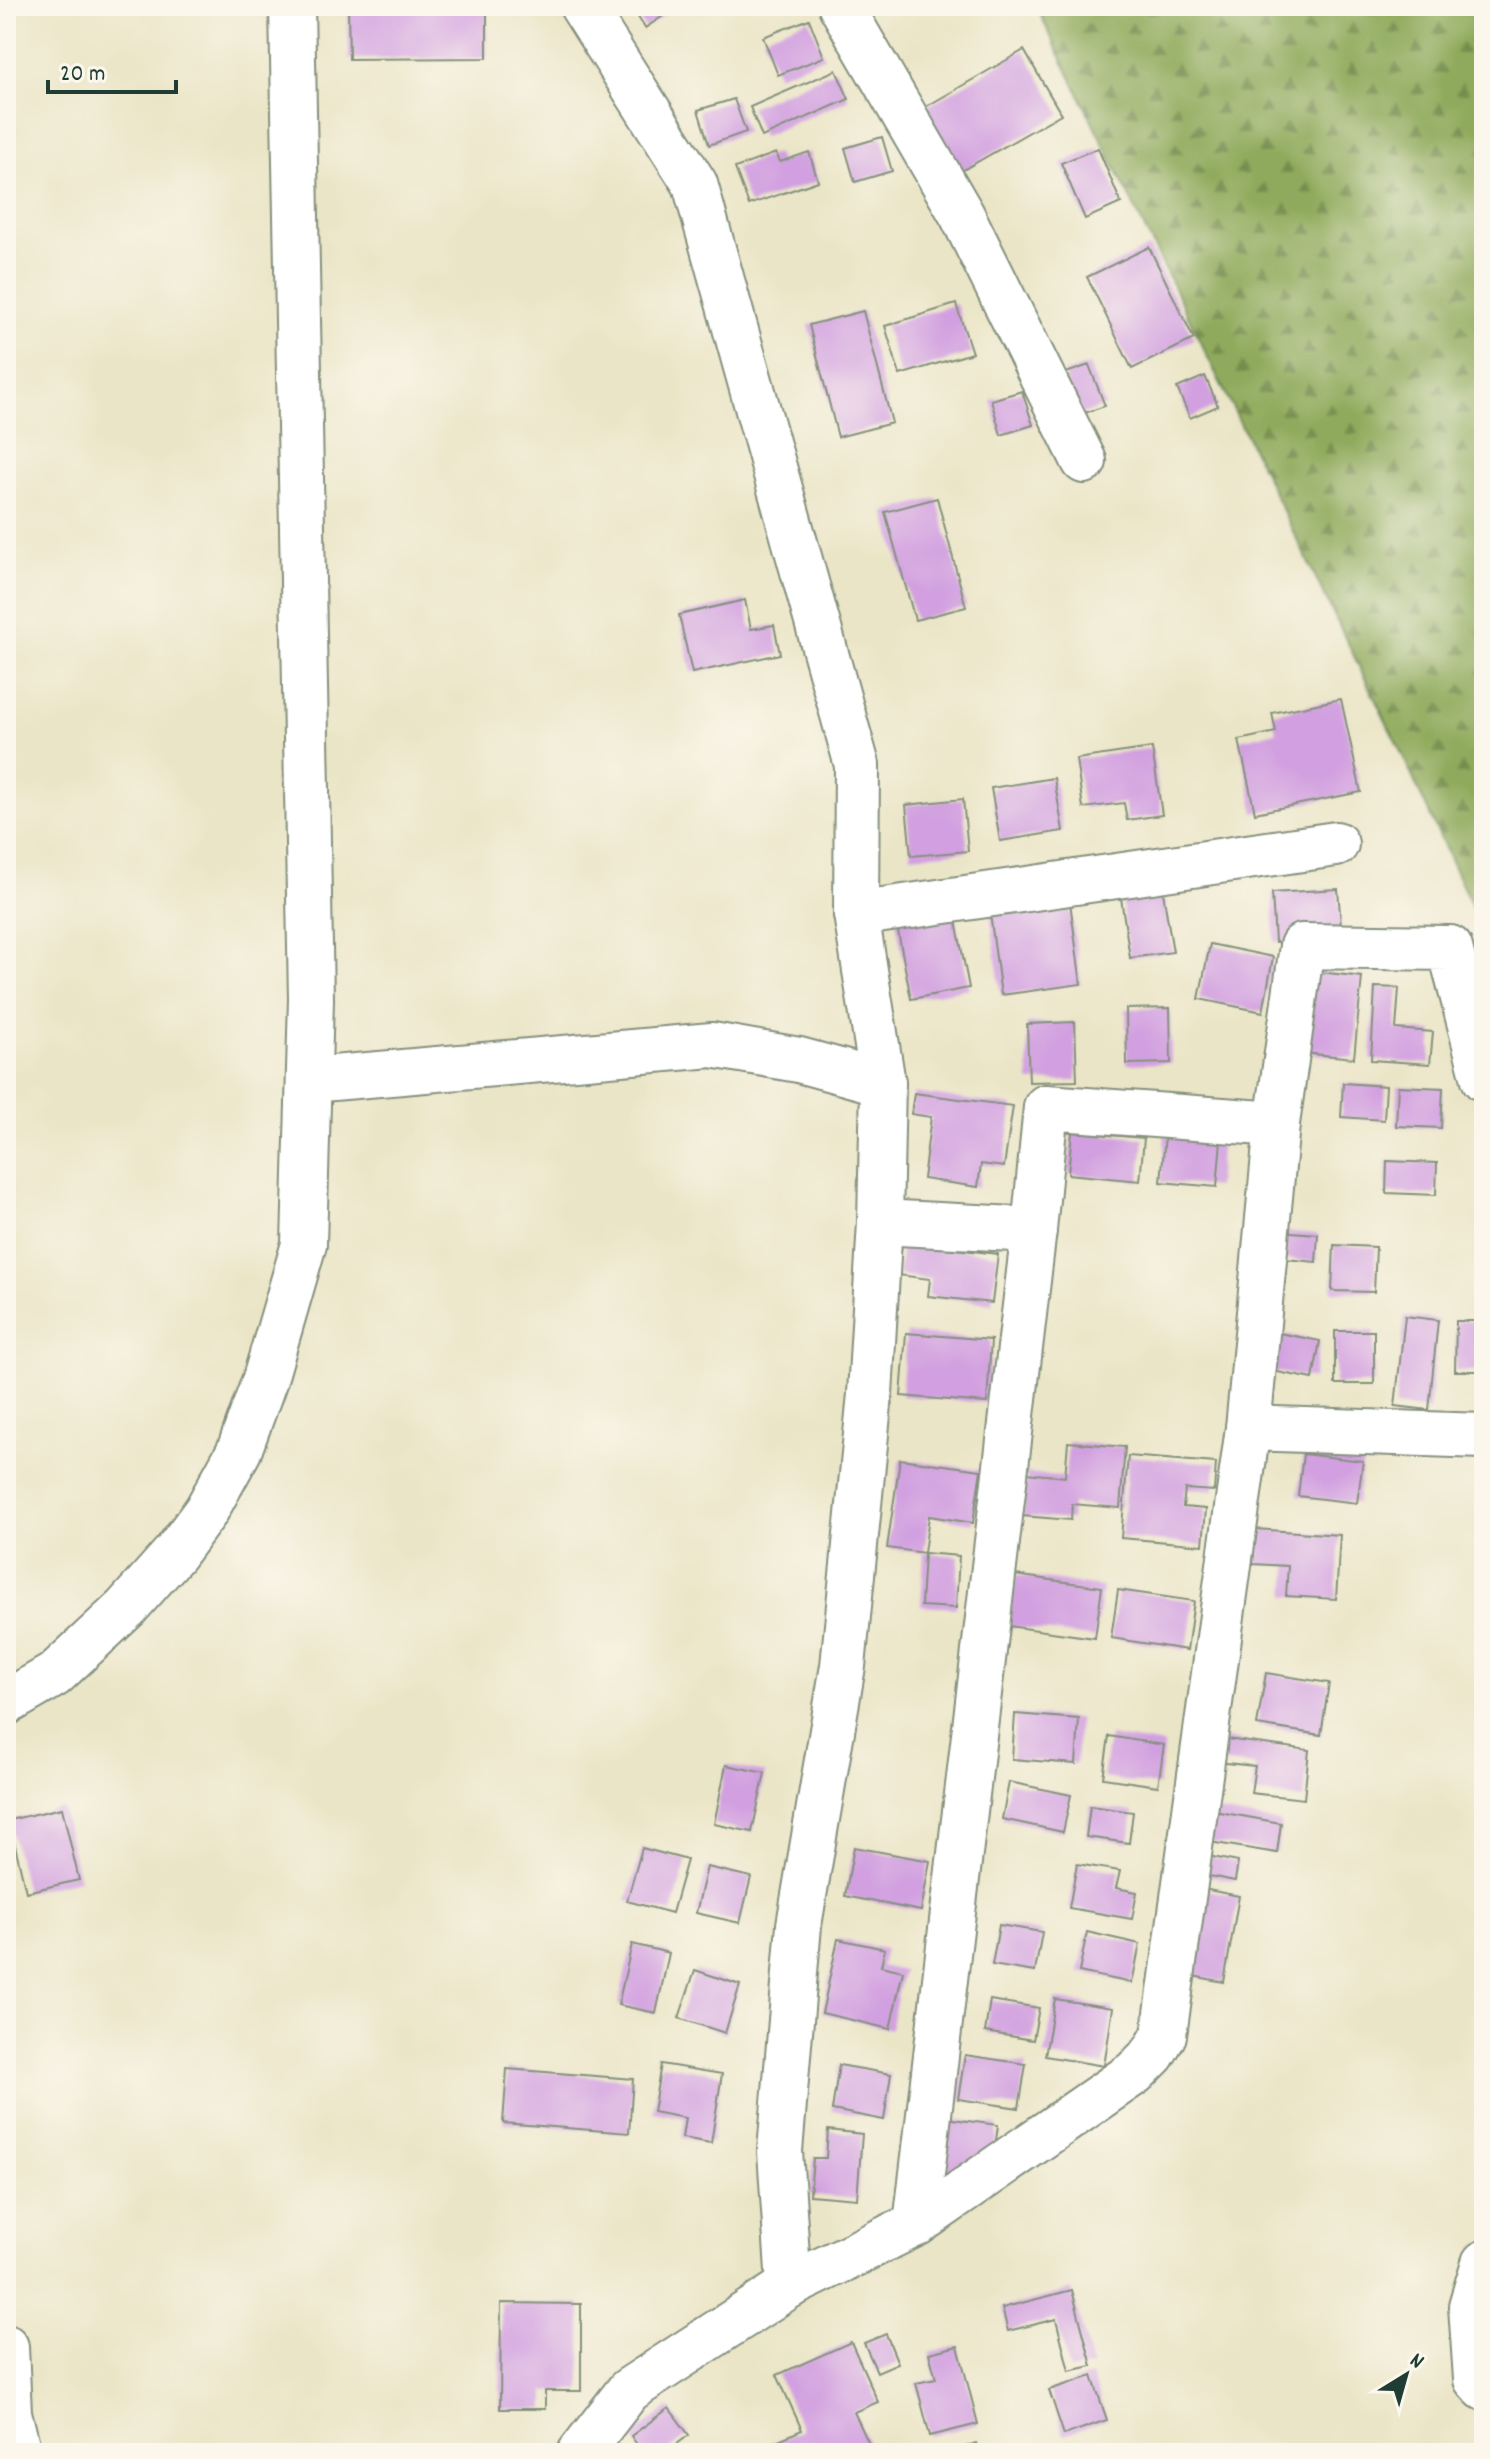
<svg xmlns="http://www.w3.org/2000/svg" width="1490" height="2459" font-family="Dekko,sans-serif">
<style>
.forest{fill:url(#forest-firs);stroke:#577448;stroke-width:2}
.building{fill:#d2a0e0}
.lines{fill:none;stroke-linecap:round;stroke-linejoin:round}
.street-casing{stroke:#85917e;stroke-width:48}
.secondary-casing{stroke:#85917e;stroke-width:48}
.street{stroke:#fff;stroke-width:44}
.secondary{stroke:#fff;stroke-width:44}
</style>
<defs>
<pattern id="forest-firs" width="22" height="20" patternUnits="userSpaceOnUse" patternTransform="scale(2)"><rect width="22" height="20" fill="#8faa5c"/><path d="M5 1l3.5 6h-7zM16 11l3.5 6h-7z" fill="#748c4d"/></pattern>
</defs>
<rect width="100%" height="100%" fill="#fbf7ec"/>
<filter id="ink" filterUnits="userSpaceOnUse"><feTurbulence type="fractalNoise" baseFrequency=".0125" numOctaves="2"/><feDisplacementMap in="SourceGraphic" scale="16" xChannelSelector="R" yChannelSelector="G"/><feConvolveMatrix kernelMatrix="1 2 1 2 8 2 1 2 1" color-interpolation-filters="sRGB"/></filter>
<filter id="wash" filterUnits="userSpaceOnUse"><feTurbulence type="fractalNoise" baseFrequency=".006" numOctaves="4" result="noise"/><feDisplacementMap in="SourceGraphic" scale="32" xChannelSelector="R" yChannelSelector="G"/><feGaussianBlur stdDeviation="1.8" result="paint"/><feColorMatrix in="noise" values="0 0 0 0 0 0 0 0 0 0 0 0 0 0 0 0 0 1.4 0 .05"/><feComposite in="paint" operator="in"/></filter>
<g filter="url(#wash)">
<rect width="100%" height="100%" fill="#ebe5c7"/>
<!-- forest -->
<path class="forest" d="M1036 6H1484V933L1402 754Z"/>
<g id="blocks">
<!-- building -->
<g class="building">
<path d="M348 6H487V58L349 59Z"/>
<path d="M631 6H678L645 28Z"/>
<path d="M809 19 824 57 778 75 763 37Z"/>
<path d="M1024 50 1061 114 958 173 922 109Z"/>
<path d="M836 70 849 99 762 137 750 107Z"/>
<path d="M734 99 746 132 709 145 698 110Z"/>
<path d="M882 137 892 171 855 182 845 148Z"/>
<path d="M1098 148 1121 203 1085 219 1061 163Z"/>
<path d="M809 152 818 181 749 205 735 168 776 153 780 162Z"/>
<path d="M1149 247 1194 339 1132 369 1087 277Z"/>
<path d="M956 304 972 353 900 375 885 326Z"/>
<path d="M863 311 892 423 838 437 809 325Z"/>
<path d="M1089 365 1105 406 1079 415 1063 374Z"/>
<path d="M1205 376 1218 406 1190 418 1177 388Z"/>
<path d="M1022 391 1033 425 1001 435 991 400Z"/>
<path d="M937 498 966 607 915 620 885 512Z"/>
<path d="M745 600 751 629 774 625 780 654 692 673 679 615Z"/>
<path d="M1341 699 1361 792 1255 813 1239 740 1276 732 1272 713Z"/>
<path d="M1152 748 1162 815 1127 820 1124 803 1083 808 1076 759Z"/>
<path d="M1054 778 1063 831 1000 841 991 788Z"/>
<path d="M963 799 968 851 911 856 906 805Z"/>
<path d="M1338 889 1342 938 1275 942 1272 893Z"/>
<path d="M1163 892 1173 952 1130 958 1121 898Z"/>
<path d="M1070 902 1081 984 1001 995 990 913Z"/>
<path d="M954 910 969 988 911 999 896 921Z"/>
<path d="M1210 944 1273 957 1263 1012 1199 999Z"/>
<path d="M1311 971 1362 977 1354 1058 1303 1053Z"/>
<path d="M1375 987 1399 988 1396 1029 1433 1032 1430 1064 1371 1060Z"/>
<path d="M1170 1008 1171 1063 1127 1064 1126 1009Z"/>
<path d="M1075 1022 1077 1081 1029 1082 1027 1024Z"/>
<path d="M1343 1083 1386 1086 1384 1120 1341 1117Z"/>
<path d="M1398 1086 1443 1088 1441 1128 1396 1126Z"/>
<path d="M914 1093 1013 1106 1004 1167 981 1164 978 1187 923 1179 931 1117 911 1114Z"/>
<path d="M1072 1132 1144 1138 1140 1181 1068 1174Z"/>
<path d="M1165 1135 1221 1140 1217 1187 1161 1182Z"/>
<path d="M1387 1161 1437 1163 1436 1195 1386 1193Z"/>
<path d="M1277 1231 1318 1234 1316 1262 1275 1258Z"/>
<path d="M902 1243 998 1254 992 1303 928 1296 930 1279 898 1275Z"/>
<path d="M1334 1245 1376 1247 1374 1292 1332 1291Z"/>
<path d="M1405 1316 1438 1320 1429 1410 1395 1406Z"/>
<path d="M1456 1321H1482L1481 1371H1455Z"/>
<rect x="1335" y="1331" width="39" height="53"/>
<path d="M1274 1332 1320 1341 1313 1379 1267 1370Z"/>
<path d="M906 1333 991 1340 987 1403 901 1396Z"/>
<path d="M1068 1442 1125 1447 1120 1508 1072 1504 1071 1520 1022 1516 1027 1473 1065 1477Z"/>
<path d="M1303 1454 1363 1461 1357 1503 1298 1496Z"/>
<path d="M1128 1456 1216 1463 1214 1491 1185 1489 1183 1507 1206 1509 1203 1545 1121 1538Z"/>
<path d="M900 1459 981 1470 973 1523 929 1516 924 1553 887 1548Z"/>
<path d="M1255 1529 1340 1535 1336 1599 1286 1596 1288 1566 1253 1564Z"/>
<path d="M924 1553 959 1556 956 1608 921 1606Z"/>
<path d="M1015 1575 1102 1587 1095 1638 1008 1626Z"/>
<path d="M1118 1590 1194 1601 1187 1650 1111 1638Z"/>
<path d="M1266 1673 1329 1683 1321 1735 1257 1725Z"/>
<path d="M1015 1714 1079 1719 1076 1764 1012 1759Z"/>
<path d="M1109 1736 1164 1745 1158 1786 1103 1778Z"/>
<path d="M1219 1738 1309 1750 1304 1799 1251 1793 1255 1766 1216 1762Z"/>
<path d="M726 1765 765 1773 752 1832 714 1824Z"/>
<path d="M1009 1782 1071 1795 1063 1832 1002 1819Z"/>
<path d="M1090 1806 1133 1812 1129 1843 1086 1837Z"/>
<path d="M62 1808 79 1880 26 1892 9 1820Z"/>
<path d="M1208 1810 1281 1823 1277 1853 1203 1841Z"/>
<path d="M854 1847 930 1861 921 1911 845 1896Z"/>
<path d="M642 1848 687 1860 672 1913 627 1901Z"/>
<path d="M1203 1855 1238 1862 1235 1881 1199 1874Z"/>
<path d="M1077 1864 1120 1871 1116 1888 1137 1892 1132 1919 1069 1908Z"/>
<path d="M707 1867 751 1877 740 1923 696 1913Z"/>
<path d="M1198 1888 1239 1896 1224 1982 1182 1974Z"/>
<path d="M999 1925 1042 1932 1035 1972 992 1965Z"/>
<path d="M1087 1932 1140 1944 1132 1983 1079 1972Z"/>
<path d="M838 1939 885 1949 881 1966 903 1971 890 2029 822 2013Z"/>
<path d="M632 1944 669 1953 656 2013 618 2005Z"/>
<path d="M695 1970 740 1985 725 2033 679 2018Z"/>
<path d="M1055 1999 1113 2008 1104 2066 1045 2056Z"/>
<path d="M990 2000 1039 2008 1033 2040 985 2032Z"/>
<path d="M965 2055 1026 2064 1019 2108 958 2099Z"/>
<path d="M661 2064 722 2074 711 2143 682 2138 685 2118 653 2112Z"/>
<path d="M839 2065 891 2074 884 2120 832 2110Z"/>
<path d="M507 2069 633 2079 629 2133 503 2123Z"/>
<path d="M938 2117 998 2125 990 2188 929 2179Z"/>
<path d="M828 2130 862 2134 857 2199 810 2195 813 2158H826Z"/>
<path d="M1072 2290 1092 2366 1069 2371 1056 2319 1008 2331 1002 2308Z"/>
<path d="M501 2303 581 2304V2391H545V2409H500Z"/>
<path d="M886 2334 898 2363 877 2372 864 2343Z"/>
<path d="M851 2342 878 2402 854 2412 870 2446 855 2453H773L769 2444 802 2430 777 2375Z"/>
<path d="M958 2346 978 2424 930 2436 916 2383 936 2379 929 2353Z"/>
<path d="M1092 2376 1107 2420 1064 2435 1049 2390Z"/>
<path d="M669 2408 689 2435 665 2453H643L631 2436Z"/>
<path d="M976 2443 979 2453H950V2452Z"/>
</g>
</g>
</g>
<g filter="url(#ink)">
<use href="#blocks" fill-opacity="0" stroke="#85917e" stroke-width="2"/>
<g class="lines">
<defs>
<g id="street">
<path d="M841 6 962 215 1084 461"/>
<path d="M856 914 1336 844"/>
<path d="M310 1080 712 1045 799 1060 883 1083"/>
<path d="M1277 1124 1302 946 1450 948 1484 1079"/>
<path d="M1248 1428 1484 1436"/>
<path d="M916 2224 1034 1230"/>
<path d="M1484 2263 1471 2306 1476 2379 1484 2388"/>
<path d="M789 2286 916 2224 1134 2073 1153 2054 1164 2035 1248 1428 1277 1124 1046 1107 1034 1230 880 1222"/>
<path d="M6 2347 9 2413 19 2453"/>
<path d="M580 2453 629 2390 789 2286 780 2151 799 1925 843 1666 870 1394 880 1222 883 1083 856 914 857 765 695 184 582 6"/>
</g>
<path id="secondary" d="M6 1703 54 1675 126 1608 175 1553 206 1511 239 1451 265 1379 304 1244 311 999 292 6"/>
</defs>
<!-- street casing -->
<use href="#street" class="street-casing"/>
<!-- secondary casing -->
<use href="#secondary" class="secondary-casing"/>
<!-- street -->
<use href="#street" class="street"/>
<!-- secondary -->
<use href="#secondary" class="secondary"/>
</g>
</g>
<!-- margin -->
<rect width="1490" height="2459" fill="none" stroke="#fbf7ec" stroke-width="32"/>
<!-- north arrow -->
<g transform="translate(1406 2375) rotate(37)" stroke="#fbf7ec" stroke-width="6" paint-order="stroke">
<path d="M0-6L14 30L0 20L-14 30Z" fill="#1f3d34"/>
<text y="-12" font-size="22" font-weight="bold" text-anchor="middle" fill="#1f3d34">N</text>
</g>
<!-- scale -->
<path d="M48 80v12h128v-12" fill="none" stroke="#1f3d34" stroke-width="4"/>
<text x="60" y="80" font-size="24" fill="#1f3d34" stroke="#fbf7ec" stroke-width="6" paint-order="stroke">20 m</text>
</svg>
